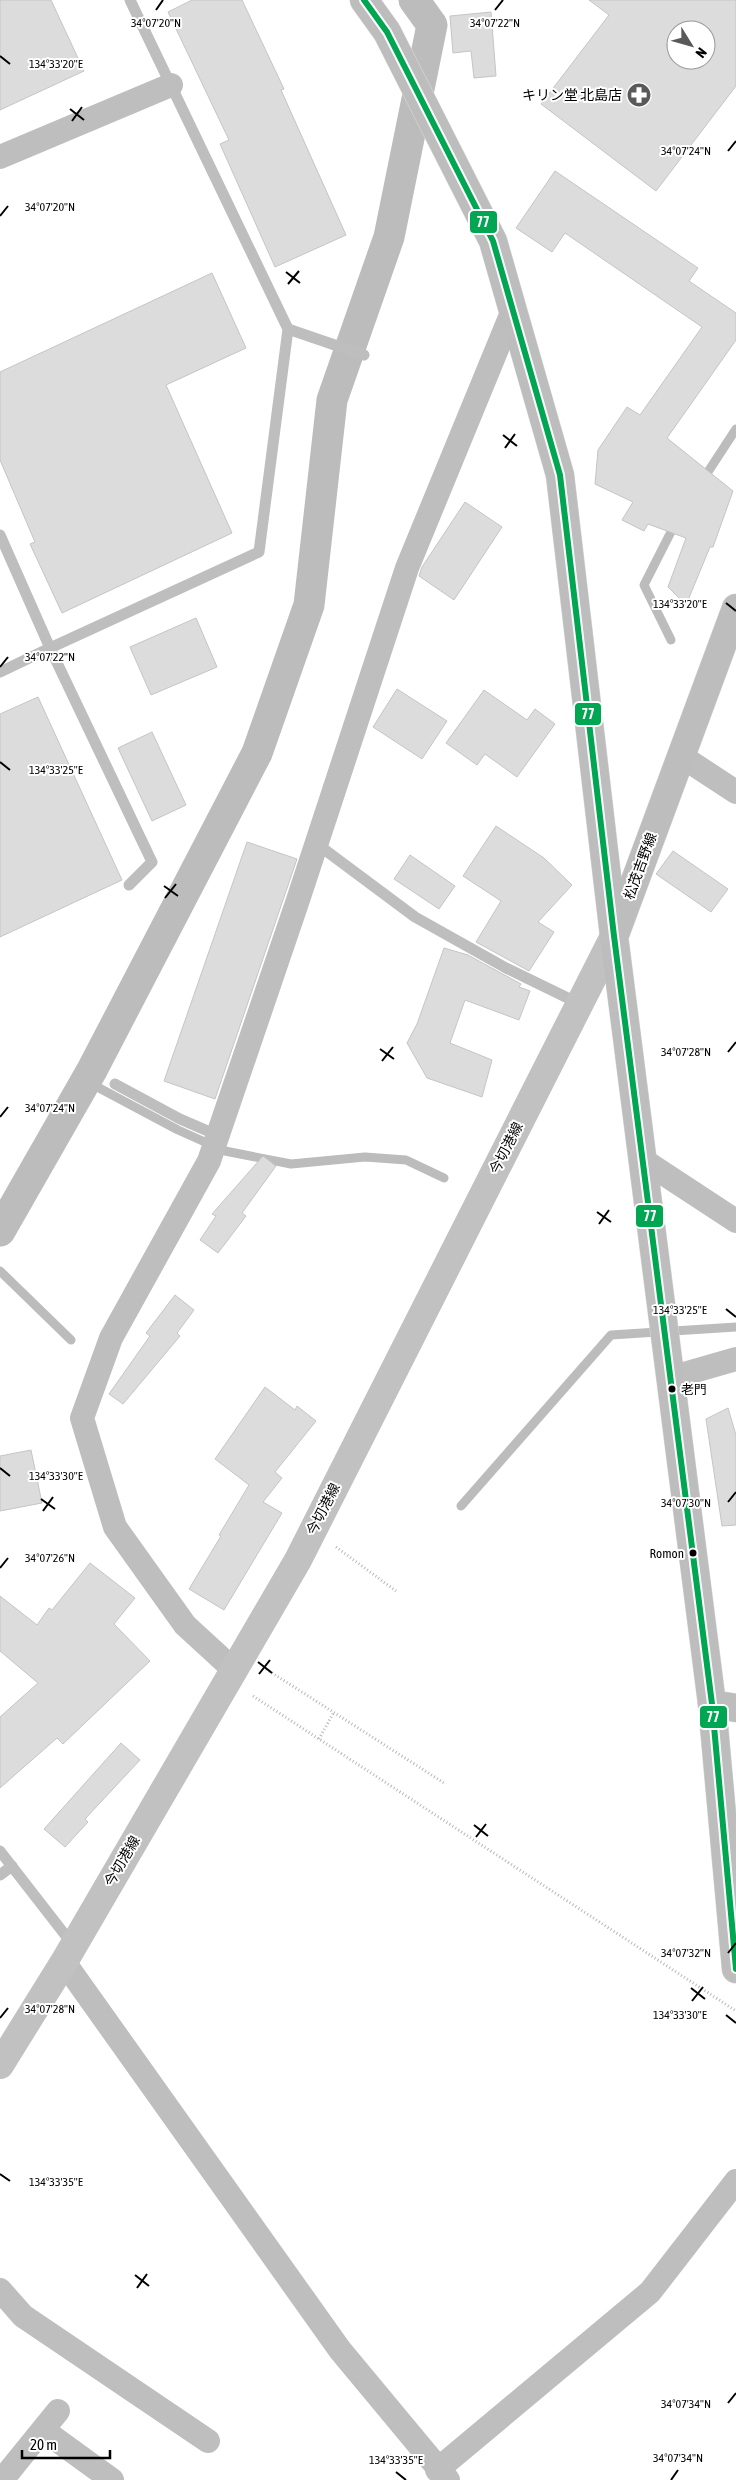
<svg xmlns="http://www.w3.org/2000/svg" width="736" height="2480" font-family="'Asap Condensed','Noto Sans JP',sans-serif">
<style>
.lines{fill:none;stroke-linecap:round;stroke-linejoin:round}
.stream{stroke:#bcbcbc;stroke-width:9}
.canal{stroke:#bcbcbc;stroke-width:31}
.building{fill:#dcdcdc;stroke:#c5c5c5;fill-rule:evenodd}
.primary-casing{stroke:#dbdbdb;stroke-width:29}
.path{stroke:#b8b8b8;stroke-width:3;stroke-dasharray:1 2.5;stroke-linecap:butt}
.service{stroke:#bebebe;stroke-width:11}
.minor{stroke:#bebebe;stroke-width:24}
.secondary{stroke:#c1c1c1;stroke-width:28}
.primary{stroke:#bdbdbd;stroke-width:28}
.bus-1-casing{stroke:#fff;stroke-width:10}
.bus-1{stroke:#00a651;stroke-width:6}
.ticks{fill:none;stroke:#000;stroke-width:2}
.bus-dot{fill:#000;stroke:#fff;stroke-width:2}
.labels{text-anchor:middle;stroke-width:4;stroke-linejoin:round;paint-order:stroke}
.bus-label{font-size:13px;fill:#000;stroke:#fff;text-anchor:start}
.poi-label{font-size:14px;fill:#000;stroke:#fff;text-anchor:end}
.street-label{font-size:14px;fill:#000;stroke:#fff}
.ticks-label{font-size:12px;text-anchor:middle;fill:#000;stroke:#fff;stroke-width:4;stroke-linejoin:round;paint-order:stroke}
.line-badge{stroke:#fff;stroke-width:2}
.badge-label{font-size:14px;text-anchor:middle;font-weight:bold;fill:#fff}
</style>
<rect width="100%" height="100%" fill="#fff"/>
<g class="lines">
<!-- stream -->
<g class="stream">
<path d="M702 481 736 429"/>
<path d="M671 640 644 585 676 522"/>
<path d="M86 1081 178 1130 225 1151 291 1164 365 1157 406 1160 444 1178"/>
<path d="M0 1271 71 1340"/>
<path d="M461 1506 611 1335 736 1327"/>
</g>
<!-- canal -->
<path class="canal" d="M0 1231 92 1070 257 753 309 605 332 400 389 237 432 25 414 0"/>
</g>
<!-- building -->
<g class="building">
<path d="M0 0H51L84 71 0 110Z"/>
<path d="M192 0H242L284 89 281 90 346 235 275 267 220 144 229 140 168 12Z"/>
<path d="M589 0H736V86L656 191 541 104 609 15ZM676 30H706V60H676Z"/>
<path d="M491 12 496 76 474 78 471 51 453 53 450 16Z"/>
<path d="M555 171 698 268 689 281 736 313V340L667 438 733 491 713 547H710L686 605 668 587 686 538 648 524 644 531 622 520 633 502 595 484 598 450 627 407 640 415 702 327 565 233 552 252 516 228Z"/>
<path d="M212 273 246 348 166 385 232 533 62 613 30 544 35 542 0 460V372Z"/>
<path d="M465 502 502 527 454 600 419 576 422 567Z"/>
<path d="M196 618 217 667 151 695 130 647Z"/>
<path d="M397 689 447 721 422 759 373 727Z"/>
<path d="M484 690 527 720 535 709 555 724 517 777 485 754 477 765 446 743Z"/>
<path d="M38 697 122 880 0 937V714Z"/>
<path d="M152 732 186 805 152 821 118 748Z"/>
<path d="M496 826 544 858 572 885 538 922 554 932 529 971 476 942 501 901 463 876Z"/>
<path d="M247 842 297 859 215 1099 164 1081Z"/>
<path d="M673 851 728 889 711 912 656 874Z"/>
<path d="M410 855 455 886 439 909 394 879Z"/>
<path d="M444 948 468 955 521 984 519 987 530 991 519 1020 465 1000 450 1043 492 1060 482 1097 427 1078 407 1043 417 1024Z"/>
<path d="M263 1156 276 1166 242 1213 246 1216 218 1253 200 1240 216 1216 212 1214Z"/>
<path d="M175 1295 194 1310 177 1333 180 1336 123 1404 109 1394 150 1336 146 1333Z"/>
<path d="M265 1387 295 1410 297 1406 316 1421 275 1472 282 1478 263 1502 282 1513 224 1610 189 1589 221 1536 219 1535 249 1485 215 1459Z"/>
<path d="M728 1408 736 1435V1525L722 1526 706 1419Z"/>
<path d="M31 1450 42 1503 0 1511V1456Z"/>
<path d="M90 1563 135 1598 114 1624 150 1661 63 1744 57 1738 0 1788V1717L38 1683 0 1651V1596L37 1625 49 1608 52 1610Z"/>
<path d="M121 1743 140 1760 85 1819 88 1822 65 1847 44 1829Z"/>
</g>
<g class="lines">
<defs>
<g id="primary">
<path d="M364 0 387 32 493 241 560 475 614 936 712 1704 736 1969"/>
<path d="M616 932 736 608"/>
<path d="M712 1704 736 1708"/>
</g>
</defs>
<!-- primary casing -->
<use href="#primary" class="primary-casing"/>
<!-- path -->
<g class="path">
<path d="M336 1547 396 1591"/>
<path d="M266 1669 444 1783"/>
<path d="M253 1696 736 2011"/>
<path d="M319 1739 334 1712"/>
</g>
<!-- service -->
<g class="service">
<path d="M288 329 364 355"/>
<path d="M0 535 50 648 259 552 288 329 130 0"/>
<path d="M0 672 50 648 152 862 129 885"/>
<path d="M317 844 415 917 506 968 580 1004"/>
<path d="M115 1084 180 1119 217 1135"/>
<path d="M0 1851 73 1945"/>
<path d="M0 1875 12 1866"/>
</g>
<!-- minor -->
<g class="minor">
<path d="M0 157 171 85"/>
<path d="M681 756 736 792"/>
<path d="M643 1160 736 1221"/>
<path d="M670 1378 736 1359"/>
<path d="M234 1670 185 1625 115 1527 82 1418 111 1338 209 1161 298 900 407 568 513 310"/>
<path d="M64 1962 340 2350 448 2480"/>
<path d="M0 2290 23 2316 208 2441"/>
<path d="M43 2430 112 2480"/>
<path d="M437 2470 650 2292 736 2181"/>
<path d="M2 2480 58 2411"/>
</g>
<!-- secondary -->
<path class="secondary" d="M0 2065 64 1962 298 1560 614 936"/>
<!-- primary -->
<use href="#primary" class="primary"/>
<defs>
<path id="bus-1" d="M364 0 387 32 493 241 560 475 614 936 712 1704 736 1969"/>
</defs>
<!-- bus-1 casing -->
<use href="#bus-1" class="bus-1-casing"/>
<!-- bus-1 -->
<use href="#bus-1" class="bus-1"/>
</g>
<!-- ticks -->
<path class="ticks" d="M156 10 163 0M495 10 503 0M0 56 10 64M70 109 84 120M72 121 82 107M728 151 736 141M0 216 8 206M286 272 300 283M288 284 299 271M503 435 517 446M505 448 515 434M726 603 736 611M0 667 8 657M0 762 10 770M164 886 178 896M165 898 176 884M380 1049 394 1059M728 1052 736 1042M382 1061 393 1047M0 1117 8 1107M597 1212 611 1222M599 1224 609 1210M726 1309 736 1317M0 1468 10 1476M41 1499 55 1509M728 1502 736 1492M43 1511 53 1497M0 1568 8 1558M258 1662 272 1673M259 1674 270 1660M474 1825 488 1836M476 1837 486 1824M728 1953 736 1943M691 1988 705 1999M692 2001 703 1987M726 2015 736 2023M0 2018 8 2008M0 2174 10 2181M135 2275 149 2286M137 2288 147 2274M728 2403 736 2393M396 2472 406 2480M671 2480 678 2470"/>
<!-- icons -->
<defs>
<symbol id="pharmacy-disc" viewBox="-11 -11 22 22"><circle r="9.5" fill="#595959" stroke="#fff"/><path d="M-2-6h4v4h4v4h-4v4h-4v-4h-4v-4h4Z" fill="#fff"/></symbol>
</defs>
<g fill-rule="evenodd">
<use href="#pharmacy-disc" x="625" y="81" width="28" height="28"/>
</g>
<!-- markers -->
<g class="bus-dot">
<circle cx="672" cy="1389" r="4.5"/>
<circle cx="693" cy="1553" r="4.5"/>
</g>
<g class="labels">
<!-- bus labels -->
<g class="bus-label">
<text x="681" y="1394">老門</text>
<text x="684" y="1558" text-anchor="end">Romon</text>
</g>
<!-- poi labels -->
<g class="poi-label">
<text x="622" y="100">キリン堂 北島店</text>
</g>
<!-- street labels -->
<g class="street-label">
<text transform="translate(640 866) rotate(-70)" y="5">松茂吉野線</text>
<text transform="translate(506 1148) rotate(-63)" y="5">今切港線</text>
<text transform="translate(323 1509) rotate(-63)" y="5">今切港線</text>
<text transform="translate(122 1861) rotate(-60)" y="5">今切港線</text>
</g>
</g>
<g class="ticks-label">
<text x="156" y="27">34°07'20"N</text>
<text x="495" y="27">34°07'22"N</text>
<text x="56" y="68">134°33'20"E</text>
<text x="686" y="155">34°07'24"N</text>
<text x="50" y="211">34°07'20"N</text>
<text x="680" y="608">134°33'20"E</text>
<text x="50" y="661">34°07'22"N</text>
<text x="56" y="774">134°33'25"E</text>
<text x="686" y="1056">34°07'28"N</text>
<text x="50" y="1112">34°07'24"N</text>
<text x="680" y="1314">134°33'25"E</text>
<text x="56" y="1480">134°33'30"E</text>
<text x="686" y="1507">34°07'30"N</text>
<text x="50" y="1562">34°07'26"N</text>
<text x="686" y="1957">34°07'32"N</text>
<text x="50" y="2013">34°07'28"N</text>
<text x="680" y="2019">134°33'30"E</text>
<text x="56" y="2186">134°33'35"E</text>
<text x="686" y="2408">34°07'34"N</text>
<text x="678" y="2462">34°07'34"N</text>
<text x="396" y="2464">134°33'35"E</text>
</g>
<g class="line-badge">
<rect x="469" y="210" width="29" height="24" rx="5" fill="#00a651"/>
<rect x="574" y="702" width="28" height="24" rx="5" fill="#00a651"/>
<rect x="635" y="1204" width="29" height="24" rx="5" fill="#00a651"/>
<rect x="699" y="1705" width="29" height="24" rx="5" fill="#00a651"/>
</g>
<g class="badge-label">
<text x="483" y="227">77</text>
<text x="588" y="719">77</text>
<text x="650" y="1221">77</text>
<text x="713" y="1722">77</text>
</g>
<!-- north arrow -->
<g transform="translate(691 45) rotate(127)"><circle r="24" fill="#ffffff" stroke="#999999"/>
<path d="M0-4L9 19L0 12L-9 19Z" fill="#595959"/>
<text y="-8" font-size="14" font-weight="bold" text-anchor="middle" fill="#000000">N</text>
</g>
<!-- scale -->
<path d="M22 2450v8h88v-8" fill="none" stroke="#000000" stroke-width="2.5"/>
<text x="30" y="2450" font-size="15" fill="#000000" stroke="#ffffff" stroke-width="4" paint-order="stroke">20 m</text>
</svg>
